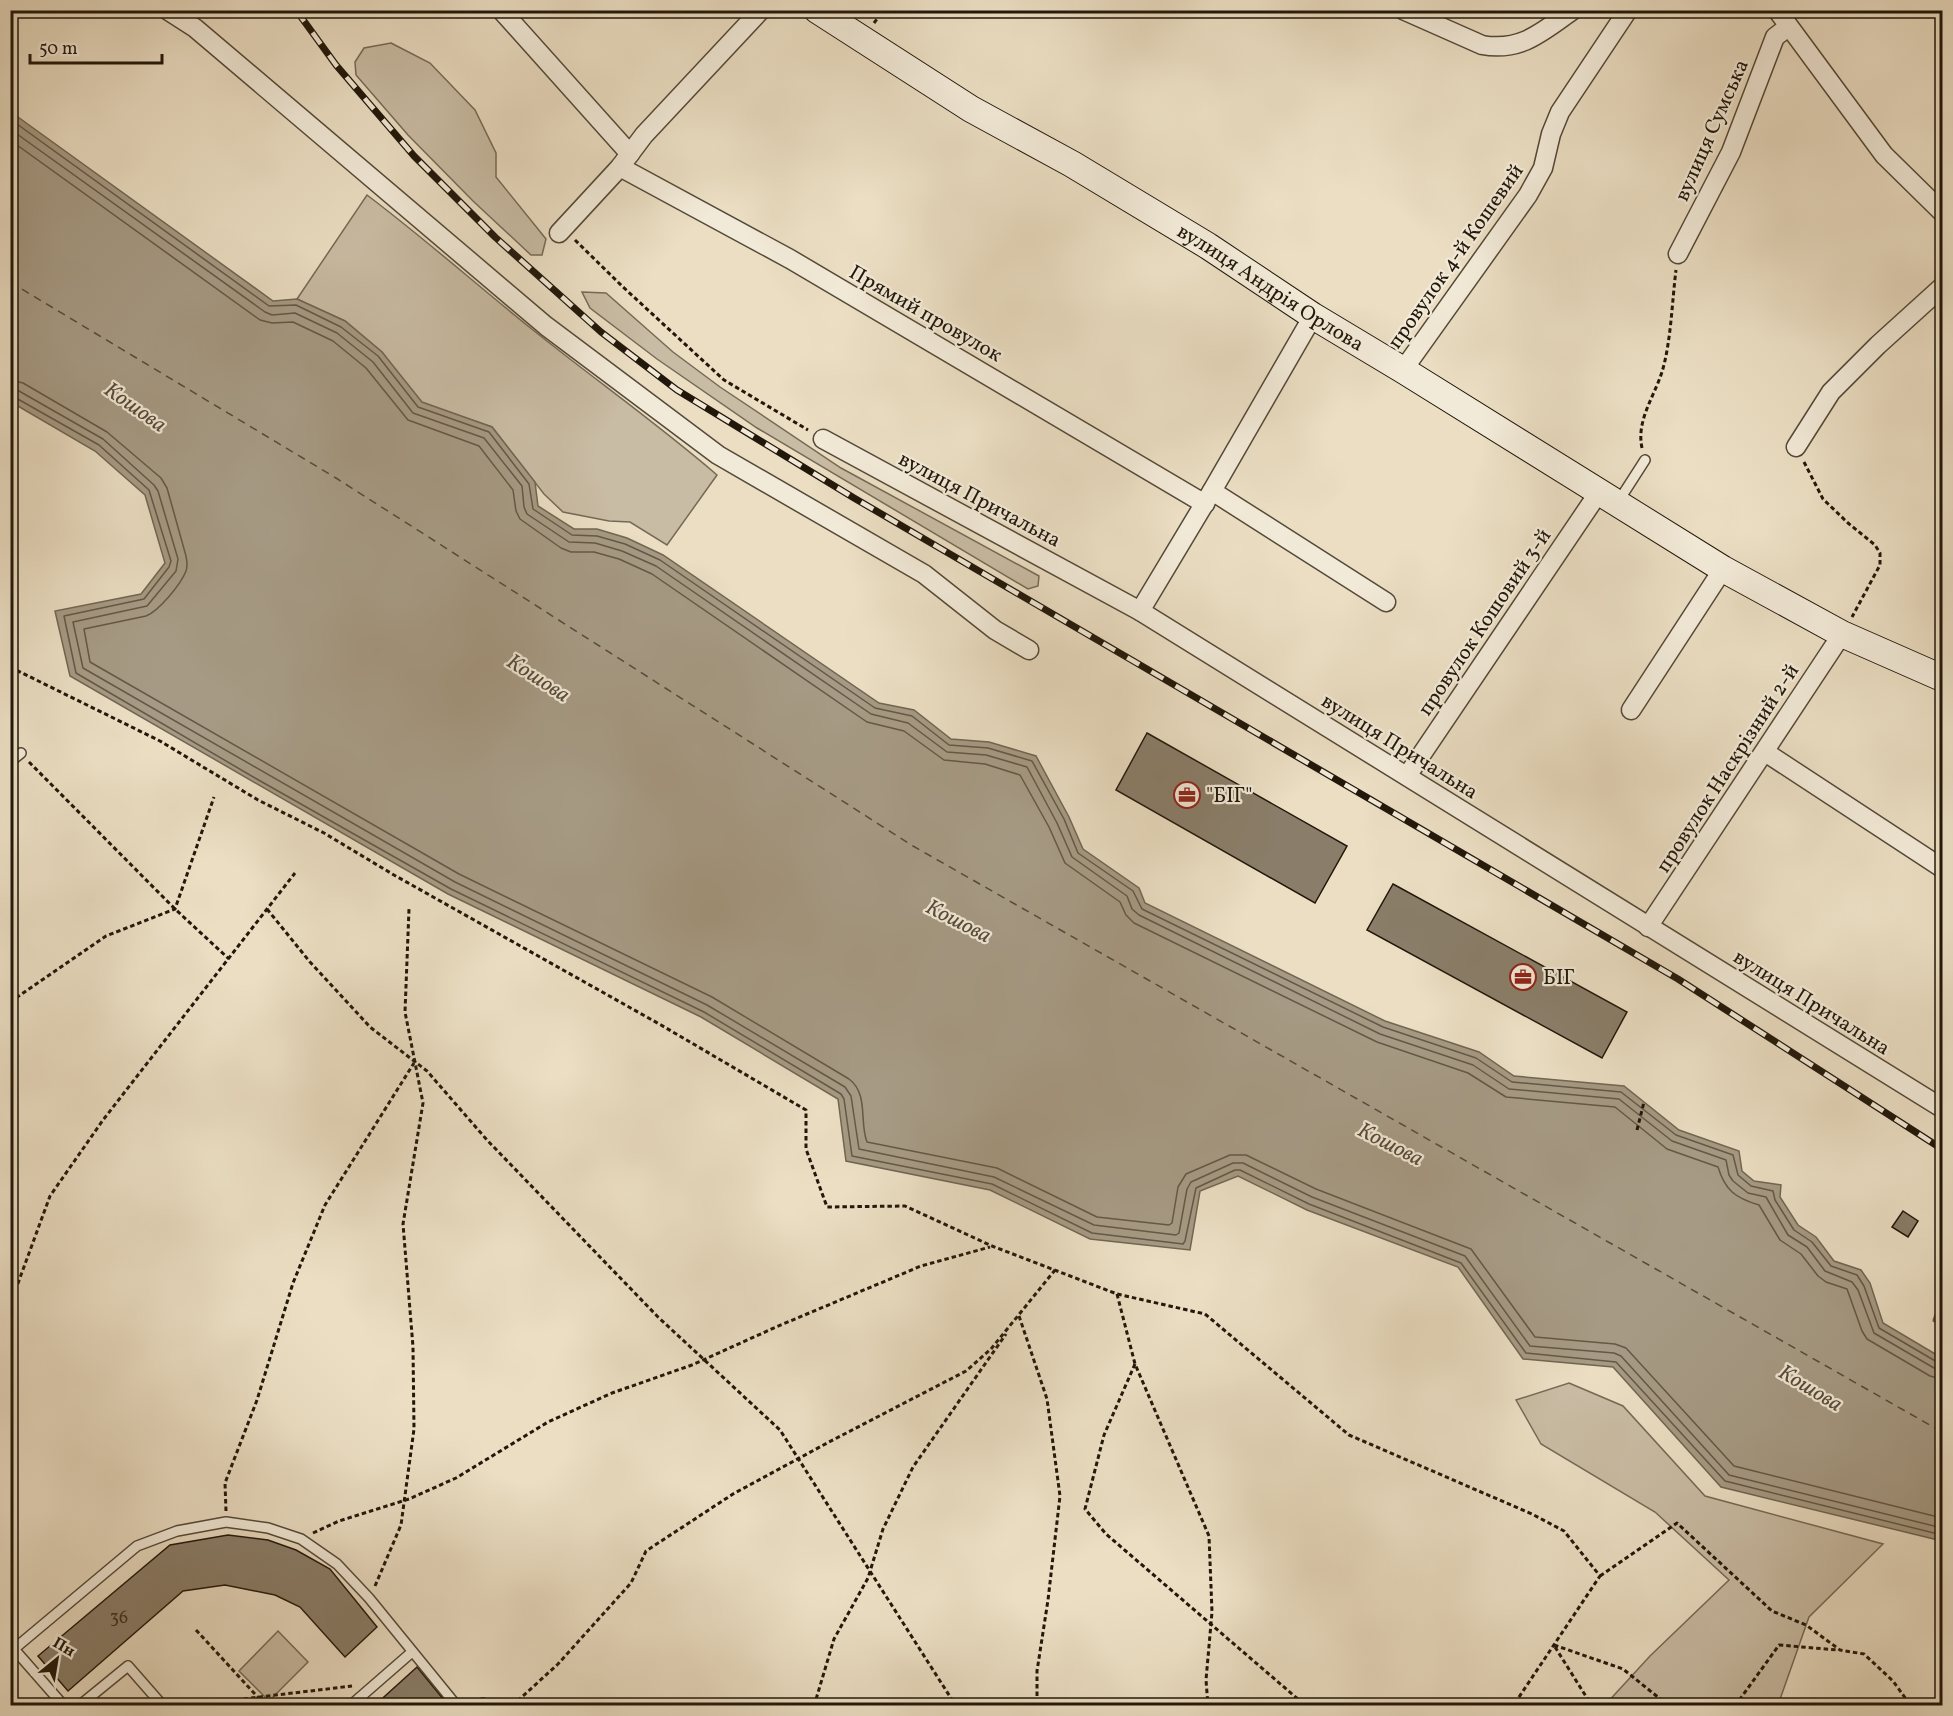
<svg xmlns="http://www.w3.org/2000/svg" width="1953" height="1716" font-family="Vollkorn,serif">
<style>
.green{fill:#c9bca4;stroke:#756a57;stroke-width:1.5}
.water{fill:#a69a84;stroke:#716653;stroke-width:1.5}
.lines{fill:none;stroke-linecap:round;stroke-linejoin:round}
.shore{stroke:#645847;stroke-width:1.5}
.stream{stroke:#716653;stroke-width:5}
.ferry{stroke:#564b3b;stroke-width:1.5;stroke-dasharray:8 6;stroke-linecap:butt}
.building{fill:#8a7e6a;stroke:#21170a;stroke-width:1.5}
.lane-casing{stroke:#544938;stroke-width:12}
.street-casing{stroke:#544938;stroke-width:21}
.secondary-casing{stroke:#21170a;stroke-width:28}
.path{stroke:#21170a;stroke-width:3;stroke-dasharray:4.5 3;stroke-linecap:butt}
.lane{stroke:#f2ead8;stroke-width:9}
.street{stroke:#f2ead8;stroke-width:18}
.secondary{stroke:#f2ead8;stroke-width:26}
.rail-casing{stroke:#21170a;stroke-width:7}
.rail{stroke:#f2ead8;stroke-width:4.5;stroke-dasharray:14;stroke-linecap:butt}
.labels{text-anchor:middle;stroke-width:4.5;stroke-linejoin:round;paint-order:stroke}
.number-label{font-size:18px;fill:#3b3122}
.street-label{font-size:21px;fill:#21170a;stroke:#f2ead8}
.poi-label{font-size:21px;fill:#21170a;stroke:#f2ead8;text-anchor:start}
.water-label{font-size:22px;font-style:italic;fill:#564b3b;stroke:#f2ead8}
</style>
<rect width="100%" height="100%" fill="#ebdec3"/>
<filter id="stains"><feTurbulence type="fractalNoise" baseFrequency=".00333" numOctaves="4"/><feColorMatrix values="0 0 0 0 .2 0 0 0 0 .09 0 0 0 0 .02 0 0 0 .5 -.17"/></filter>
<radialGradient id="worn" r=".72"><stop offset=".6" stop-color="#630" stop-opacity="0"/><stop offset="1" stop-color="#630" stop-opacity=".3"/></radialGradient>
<!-- green -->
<g class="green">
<path d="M391 43 430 63 475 110 496 153V177L546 239 542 255H531L473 201 408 135 356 75 355 62 364 48Z"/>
<path d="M367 195C424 238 478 286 533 330 594 379 658 424 717 475L667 545 630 522 609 521 563 512 544 494 492 427 420 403 382 352 345 321 297 299Z"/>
<path d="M582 292 606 293 673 352 720 387 841 468 1039 576 1038 586 1028 589 757 428 657 359 590 308Z"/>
<path d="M1569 1383 1623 1406 1705 1496 1883 1544 1809 1617 1778 1705H1605L1650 1656 1729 1580 1655 1512 1541 1444 1516 1400Z"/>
<path d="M278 1631 308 1662 269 1701 239 1671Z"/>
</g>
<!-- water -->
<path class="water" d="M11 112 273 301 297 299 345 321 382 352 422 402 492 427 535 482 538 506 574 529H597L627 538 663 555 879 703 914 710 951 739 989 742 1036 756 1069 817 1083 849 1139 888 1145 903 1385 1021 1479 1052 1514 1076 1624 1086 1679 1130 1739 1151 1742 1171 1754 1181 1781 1185 1780 1197 1798 1225 1816 1237 1834 1261 1861 1270 1870 1283 1883 1323 1942 1358V1541L1721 1487 1613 1367 1523 1359 1458 1267 1307 1210 1238 1176 1200 1191 1190 1250 1090 1239 990 1190 846 1161 838 1099 701 1017 448 894 70 676 55 611 141 594 165 563 145 495 95 451 11 402Z"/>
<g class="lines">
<!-- shore -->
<g class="shore">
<path d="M10 119 269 306 296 305 341 327 378 356 418 407 489 432 529 484 533 509 572 535 597 536 625 544 660 560 875 708 912 716 949 745 988 748 1032 761 1064 819 1078 853 1133 891 1142 909 1383 1027 1476 1058 1512 1082 1621 1092 1676 1135 1733 1155 1738 1175 1751 1186 1773 1191 1775 1200 1794 1230 1812 1242 1831 1266 1857 1275 1864 1286 1879 1328 1937 1362H1942"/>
<path d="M10 129 265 312 272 315 295 313 337 333 373 362 413 413 484 438 522 486 524 507 527 514 569 542 595 543 622 551 656 566 871 714 908 723 947 752 986 755 1027 767 1057 823 1072 857 1127 896 1132 909 1139 915 1380 1034 1473 1065 1509 1089 1619 1099 1672 1141 1726 1160 1729 1175 1733 1181 1748 1193 1766 1197 1788 1235 1807 1247 1825 1271 1852 1282 1858 1290 1874 1333 1934 1368 1942 1370"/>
<path d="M10 140 260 320 272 323 293 322 333 341 366 368 408 420 479 446 513 490 516 511 520 519 561 548 571 552H594L619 559 652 574 867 722 904 731 944 760 985 764 1020 775 1049 827 1065 863 1120 902 1126 915 1134 923 1377 1042 1468 1073 1506 1097 1615 1107 1667 1149 1718 1167C1725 1190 1735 1198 1759 1205L1780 1240 1801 1254 1818 1276 1826 1282 1847 1289 1862 1331 1867 1339 1930 1376 1942 1379"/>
<path d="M10 380 23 383 107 432 161 478 167 488 186 556C187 561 188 566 186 571 181 584 159 611 146 616L84 629 90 662 459 874 712 997 849 1079C869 1094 859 1122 867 1142L997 1168 1097 1217 1169 1225 1172 1223 1178 1187 1186 1174 1230 1155H1246L1316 1189 1471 1249 1535 1337 1615 1344 1626 1348 1734 1466 1942 1518"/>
<path d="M10 389 19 391 103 439 154 485 158 491 178 559 176 571 147 606 73 622 83 668 455 882 707 1005 845 1087 851 1096 859 1149 994 1177 1094 1225 1176 1235 1179 1233 1187 1189 1191 1182 1233 1163H1243L1312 1197 1465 1256 1530 1346 1614 1353 1621 1356 1729 1475 1942 1528"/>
<path d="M10 397 16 398 99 445 149 490 171 561 169 567 144 599 64 616 76 673 255 778 451 889 704 1012 841 1094 844 1099 852 1156 992 1184 1092 1233 1183 1244 1185 1241 1196 1188 1235 1170H1240L1309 1204 1461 1263 1526 1353 1616 1362 1725 1481 1942 1535"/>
</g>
<!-- stream -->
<path class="stream" d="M1935 1320 1942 1301"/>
<!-- ferry -->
<path class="ferry" d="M10 282 336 478 913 846 1942 1432"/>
</g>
<!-- building -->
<g class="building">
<path d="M1147 733 1347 846 1315 903 1116 790Z"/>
<path d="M1393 884 1627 1012 1602 1058 1367 930Z"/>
<path d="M1903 1211 1918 1221 1908 1237 1892 1227Z"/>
<path d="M228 1535 268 1540 296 1550 330 1569 377 1627 345 1657 300 1607 275 1595 225 1585 183 1591 68 1691 38 1656 170 1545Z"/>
<path d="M417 1667 444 1700 438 1706H374Z"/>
</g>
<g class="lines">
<defs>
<g id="lane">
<path d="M1618 502 1645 460"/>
<path d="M10 762 21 753"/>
<path d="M64 1706 14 1649 137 1546 177 1531 226 1522 268 1528 301 1539 337 1564 369 1598 457 1706"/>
<path d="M79 1706 128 1666 163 1706"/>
<path d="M350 1706 412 1652"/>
<path d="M480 1706 483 1703 485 1706"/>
</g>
<g id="street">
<path d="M167 10 195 28 546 326 718 455 924 574 995 630 1029 650"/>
<path d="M501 10 630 154"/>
<path d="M1403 10 1482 45C1521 52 1542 32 1573 10"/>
<path d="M1777 10 1884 155 1942 212"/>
<path d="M620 167 790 259 1205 504"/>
<path d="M559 233 620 167 644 135 761 10"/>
<path d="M1678 254 1731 152 1775 37 1788 27"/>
<path d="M1403 370 1528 195 1543 168 1551 134 1560 112 1628 10"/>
<path d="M823 439 1140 611 1942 1108"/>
<path d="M1796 447 1831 392 1878 345 1942 287"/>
<path d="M1212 491 1386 602"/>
<path d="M1140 611 1212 491 1313 316"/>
<path d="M1631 710 1723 569"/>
<path d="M1765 752 1942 868"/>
<path d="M1407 776 1599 492"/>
<path d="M1648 927 1842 634"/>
</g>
<g id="secondary">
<path id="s1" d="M817 10 971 109 1072 164 1208 246 1313 316 1403 370 1723 569 1842 634 1942 678"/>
</g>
</defs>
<!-- lane casing -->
<use href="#lane" class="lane-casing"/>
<!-- street casing -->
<use href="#street" class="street-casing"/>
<!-- secondary casing -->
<use href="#secondary" class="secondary-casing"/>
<!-- path -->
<g class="path">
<path d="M874 23 884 10"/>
<path d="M575 240 623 287 724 380 808 430"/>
<path d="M1642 448C1636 421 1654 397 1662 372 1671 342 1672 302 1676 270"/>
<path d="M1804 462 1823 499 1848 523 1875 545 1880 553V565L1852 617"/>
<path d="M10 667 160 741 258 800 324 833 394 875 661 1025 806 1110V1149L827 1207 905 1206 992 1246 1117 1294 1205 1314 1349 1435 1532 1514 1564 1531 1600 1576 1513 1706"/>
<path d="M29 762 175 909 229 959"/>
<path d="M267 909 310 962 370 1027 427 1071 487 1140 658 1317 780 1430 956 1706"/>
<path d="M10 1002 106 936 175 909 214 797"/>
<path d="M1637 1130 1644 1102"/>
<path d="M1117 1294 1135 1364 1209 1536 1212 1612 1206 1680 1208 1706"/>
<path d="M10 1305 50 1196 103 1120 295 873"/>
<path d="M1019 1316 1047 1399 1060 1496 1048 1600 1037 1671V1706"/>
<path d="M1135 1364 1104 1435 1085 1509 1106 1534 1306 1706"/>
<path d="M226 1511 225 1483 257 1400 293 1283 325 1205 414 1063"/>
<path d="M313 1533 339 1521 409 1499 456 1478 548 1422 612 1393 692 1365 776 1327 921 1266 990 1247"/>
<path d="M1600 1576 1677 1523 1772 1611 1806 1625 1840 1650 1864 1654 1893 1681 1911 1706"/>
<path d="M375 1586 401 1525 414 1429 413 1347 403 1224 423 1103 405 1012 409 909"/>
<path d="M196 1630 266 1706"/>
<path d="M1554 1645 1623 1669 1669 1706"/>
<path d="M1555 1647 1592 1706"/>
<path d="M184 1706 352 1686"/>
<path d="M512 1706 558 1664 631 1583 646 1551 733 1494 829 1442 966 1371 991 1349 1055 1270"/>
<path d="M814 1706 834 1639 868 1578 883 1529 913 1467 1006 1334"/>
<path d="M1735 1706 1779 1645 1838 1650"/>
</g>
<!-- lane -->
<use href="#lane" class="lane"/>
<!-- street -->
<use href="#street" class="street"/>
<!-- secondary -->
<use href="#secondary" class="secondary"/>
<defs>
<path id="rail" d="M296 10 336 65 414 156 495 237 601 332 677 390 854 498 1678 979 1942 1149"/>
</defs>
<!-- rail casing -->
<use href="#rail" class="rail-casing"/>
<!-- rail -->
<use href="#rail" class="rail"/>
</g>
<!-- icons -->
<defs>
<symbol id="office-ring" viewBox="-11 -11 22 22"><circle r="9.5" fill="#f2ead8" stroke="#8f2418" stroke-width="1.5"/><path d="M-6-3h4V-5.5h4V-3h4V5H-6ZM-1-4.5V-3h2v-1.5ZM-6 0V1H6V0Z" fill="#8f2418"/></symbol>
</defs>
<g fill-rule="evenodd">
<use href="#office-ring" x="1172" y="780" width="30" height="30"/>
<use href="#office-ring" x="1508" y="962" width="30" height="30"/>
</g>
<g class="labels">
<!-- number labels -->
<g class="number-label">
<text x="119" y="1623">36</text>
</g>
<!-- street labels -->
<g class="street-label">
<text transform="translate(1711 130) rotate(-66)" y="7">вулиця Сумська</text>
<text transform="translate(1455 256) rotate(-55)" y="7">провулок 4-й Кошевий</text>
<text dy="7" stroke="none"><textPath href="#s1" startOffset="532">вулиця Андрія Орлова</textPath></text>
<text transform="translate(926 313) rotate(30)" y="7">Прямий провулок</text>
<text transform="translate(980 499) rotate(28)" y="7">вулиця Причальна</text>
<text transform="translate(1484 622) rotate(-56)" y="7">провулок Кошовий 3-й</text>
<text transform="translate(1400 746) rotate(32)" y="7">вулиця Причальна</text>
<text transform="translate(1727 768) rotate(-57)" y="7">провулок Наскрізний 2-й</text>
<text transform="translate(1812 1002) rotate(32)" y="7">вулиця Причальна</text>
</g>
<!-- poi labels -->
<g class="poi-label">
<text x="1206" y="802">"БІГ"</text>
<text x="1543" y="984">БІГ</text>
</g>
<!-- water labels -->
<g class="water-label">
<text transform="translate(136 406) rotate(35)" y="8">Кошова</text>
<text transform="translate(539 677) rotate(33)" y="8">Кошова</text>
<text transform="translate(959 920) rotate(27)" y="8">Кошова</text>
<text transform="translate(1391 1143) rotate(27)" y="8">Кошова</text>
<text transform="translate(1811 1387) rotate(31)" y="8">Кошова</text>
</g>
</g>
<!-- margin -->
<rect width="1953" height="1716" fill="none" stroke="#ebdec3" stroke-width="36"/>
<rect x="12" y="12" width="1929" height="1692" fill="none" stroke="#21170a" stroke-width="3"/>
<rect x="18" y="18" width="1917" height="1680" fill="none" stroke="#21170a" stroke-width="1.5"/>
<!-- north arrow -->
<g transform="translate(57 1659) rotate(30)" stroke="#f2ead8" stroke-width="4.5" paint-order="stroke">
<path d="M0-4.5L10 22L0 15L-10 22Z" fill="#21170a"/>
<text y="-9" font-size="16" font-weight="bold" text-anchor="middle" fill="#21170a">Пн</text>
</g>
<!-- scale -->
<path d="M30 54v9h132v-9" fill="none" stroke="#21170a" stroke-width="3"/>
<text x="39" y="54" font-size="18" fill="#21170a" stroke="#f2ead8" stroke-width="4.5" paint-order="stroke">50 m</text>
<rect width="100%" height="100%" filter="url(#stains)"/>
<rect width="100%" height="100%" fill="url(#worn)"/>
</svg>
